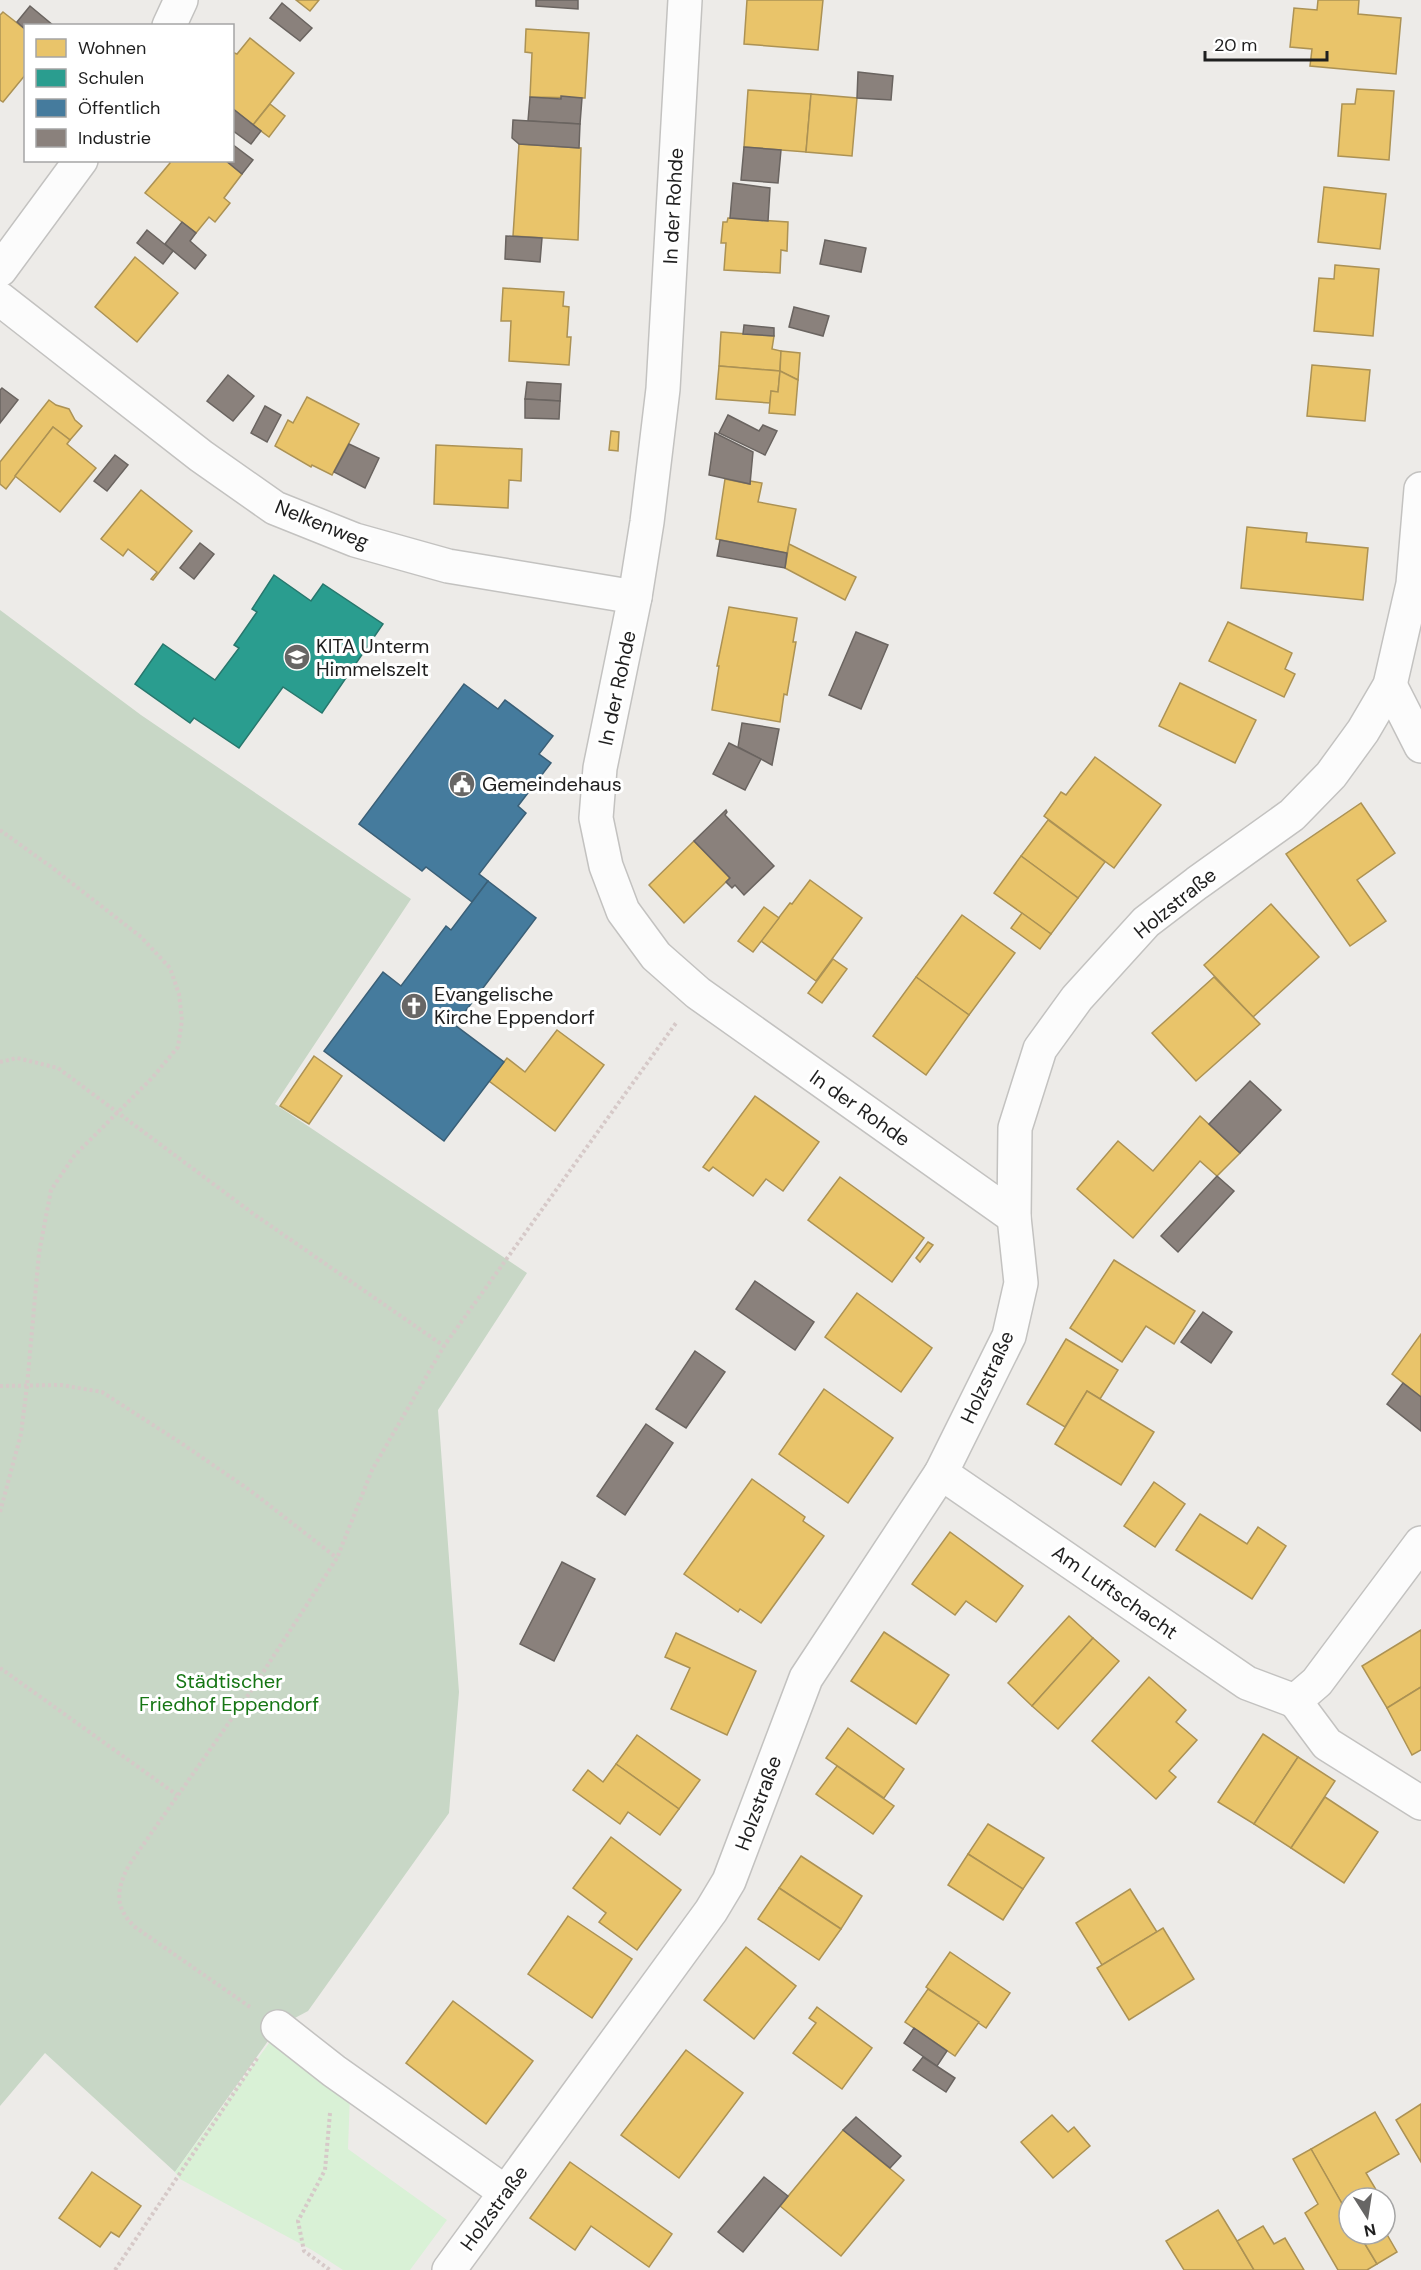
<svg xmlns="http://www.w3.org/2000/svg" width="1421" height="2270" font-family="'DM Sans',sans-serif">
<style>
.cemetery{fill:#c8d7c6}
.park{fill:#d9f1d6}
.homes{fill:#e9c46a;stroke:#ac9254;stroke-width:1.5}
.schools{fill:#2a9d8f;stroke:#27776d;stroke-width:1.5}
.public{fill:#457b9d;stroke:#3a5f77;stroke-width:1.5}
.industry{fill:#8a817c;stroke:#6a6460;stroke-width:1.5}
.lines{fill:none;stroke-linecap:round;stroke-linejoin:round}
.minor-casing{stroke:#c3c2c0;stroke-width:36}
.path{stroke:#d6c9c8;stroke-width:4;stroke-dasharray:3 3;stroke-linecap:butt}
.minor{stroke:#fcfcfc;stroke-width:33}
.labels{text-anchor:middle;stroke-width:6;stroke-linejoin:round;paint-order:stroke}
.street-label{font-size:20px;fill:#1f1f1f;stroke:#fff}
.poi-label{font-size:20px;fill:#1f1f1f;stroke:#fff;text-anchor:start}
.park-label{font-size:20px;fill:#167614;stroke:#fff}
</style>
<rect width="100%" height="100%" fill="#edebe8"/>
<!-- cemetery -->
<path class="cemetery" d="M0 610 141 715 411 899 275 1104 527 1273 438 1410 459 1692 449 1813 308 2011 278 2027 175 2172 45 2053 0 2106Z"/>
<!-- park -->
<path class="park" d="M275 2035 350 2094 348 2149 447 2220 410 2270H343L312 2250 180 2179 175 2172Z"/>
<!-- homes -->
<g class="homes">
<path d="M296 0H319L310 11Z"/>
<path d="M747 0H823L818 50 744 44Z"/>
<path d="M1318 0H1359L1358 14 1401 18 1396 74 1310 66 1312 49 1290 47 1294 8 1317 10Z"/>
<path d="M3 12 26 30V74L3 102 0 100V15Z"/>
<path d="M526 29 589 33 585 98 530 97 532 53 525 52Z"/>
<path d="M250 38 294 73 253 125 232 108V52L237 54Z"/>
<path d="M1357 89 1394 91 1389 160 1338 156 1342 104H1355Z"/>
<path d="M748 90 811 94 806 152 744 147Z"/>
<path d="M811 94 857 98 852 156 806 152Z"/>
<path d="M270 104 285 116 269 137 253 125Z"/>
<path d="M519 144 581 148 578 240 513 236Z"/>
<path d="M225 160 242 174 224 198 230 203 215 222 209 217 196 233 145 193 170 163 169 160Z"/>
<path d="M1324 187 1386 194 1380 249 1318 242Z"/>
<path d="M728 218 788 222 787 251 781 250 780 273 724 270 726 243H721L723 222H727Z"/>
<path d="M135 257 178 293 137 342 95 307Z"/>
<path d="M1335 265 1379 269 1373 336 1314 331 1319 278 1334 279Z"/>
<path d="M503 288 564 292 563 306 569 307 567 337H571L569 365 509 361 511 321H501Z"/>
<path d="M721 332 774 336 772 349 781 351 780 371 719 366Z"/>
<path d="M781 351 800 353 798 380 780 371Z"/>
<path d="M1312 365 1370 370 1365 421 1307 416Z"/>
<path d="M719 366 780 371 778 392 771 391 770 403 716 399Z"/>
<path d="M780 371 798 380 795 415 769 413 771 391 778 392Z"/>
<path d="M307 397 359 424 332 475 312 465 311 467 275 446 288 420 293 423Z"/>
<path d="M49 400 56 405 69 409 75 420 82 426 70 440 53 427 6 489 0 484V462Z"/>
<path d="M53 427 70 440 67 444 96 468 60 512 15 476Z"/>
<path d="M611 431 619 432 618 451 609 450Z"/>
<path d="M436 445 522 449 521 481 509 480 508 508 434 504Z"/>
<path d="M725 479 750 484V481L762 483 758 502 796 509 787 553 716 539Z"/>
<path d="M141 490 192 531 153 580 151 579 157 572 128 549 123 556 101 539Z"/>
<path d="M1247 527 1307 533 1306 542 1368 548 1363 600 1241 588Z"/>
<path d="M789 544 856 577 845 600 785 568Z"/>
<path d="M729 607 797 618 793 642H796L787 695 784 694 780 722 712 710 719 666H717Z"/>
<path d="M1228 622 1292 653 1285 669 1295 674 1284 697 1209 661Z"/>
<path d="M1180 683 1256 720 1235 763 1159 726Z"/>
<path d="M1095 757 1161 805 1114 868 1044 816 1061 792 1066 795Z"/>
<path d="M1361 803 1395 853 1357 880 1386 921 1350 946 1286 854Z"/>
<path d="M1048 820 1105 862 1078 898 1021 856Z"/>
<path d="M694 841 730 878 684 923 649 885Z"/>
<path d="M1021 856 1078 898 1051 934 994 893Z"/>
<path d="M810 880 862 918 816 981 761 941 790 903 792 904Z"/>
<path d="M1271 904 1319 957 1253 1017 1204 965Z"/>
<path d="M764 907 779 918 753 952 738 941Z"/>
<path d="M1022 913 1051 934 1040 949 1011 928Z"/>
<path d="M962 915 1015 953 969 1015 916 977Z"/>
<path d="M833 959 847 969 822 1003 808 993Z"/>
<path d="M916 977 969 1015 926 1075 873 1036Z"/>
<path d="M1214 977 1260 1024 1196 1081 1152 1033Z"/>
<path d="M557 1030 604 1065 555 1131 489 1081 507 1058 525 1072Z"/>
<path d="M314 1056 342 1076 309 1124 280 1106Z"/>
<path d="M755 1096 819 1142 783 1191 766 1179 753 1196 713 1167 709 1171 703 1167Z"/>
<path d="M1200 1116 1240 1153 1217 1176 1200 1161 1133 1238 1077 1189 1118 1141 1153 1171Z"/>
<path d="M840 1177 924 1238 892 1282 808 1220Z"/>
<path d="M928 1242 933 1245 920 1262 916 1258Z"/>
<path d="M1114 1260 1195 1311 1174 1344 1146 1326 1122 1362 1070 1328Z"/>
<path d="M857 1293 932 1348 901 1392 825 1337Z"/>
<path d="M1421 1334V1397L1392 1374Z"/>
<path d="M1066 1339 1118 1370 1100 1399 1087 1391 1065 1427 1027 1404Z"/>
<path d="M824 1389 893 1438 848 1503 779 1454Z"/>
<path d="M1087 1391 1154 1432 1121 1485 1055 1444Z"/>
<path d="M752 1479 805 1517 803 1521 824 1536 761 1623 740 1609 738 1612 684 1574Z"/>
<path d="M1154 1482 1185 1504 1155 1547 1124 1526Z"/>
<path d="M1200 1514 1247 1544 1258 1527 1286 1546 1252 1599 1176 1550Z"/>
<path d="M950 1532 1023 1586 996 1622 966 1601 955 1615 912 1584Z"/>
<path d="M1069 1616 1093 1638 1032 1706 1008 1683Z"/>
<path d="M1421 1630V1687L1387 1708 1362 1666Z"/>
<path d="M884 1632 949 1675 916 1724 851 1681Z"/>
<path d="M676 1633 756 1671 727 1735 671 1709 690 1668 665 1657Z"/>
<path d="M1093 1638 1119 1661 1058 1729 1032 1706Z"/>
<path d="M1149 1677 1186 1710 1176 1722 1197 1740 1169 1771 1176 1777 1156 1799 1092 1741Z"/>
<path d="M1421 1687V1750L1412 1755 1387 1708Z"/>
<path d="M848 1728 904 1769 884 1798 826 1758Z"/>
<path d="M1263 1734 1298 1757 1254 1824 1218 1802Z"/>
<path d="M637 1735 700 1780 679 1809 616 1764Z"/>
<path d="M1298 1757 1335 1781 1291 1848 1254 1824Z"/>
<path d="M616 1764 679 1809 660 1835 628 1812 620 1824 573 1790 588 1770 603 1782Z"/>
<path d="M837 1766 894 1806 873 1834 816 1794Z"/>
<path d="M1325 1797 1378 1832 1344 1883 1291 1848Z"/>
<path d="M988 1824 1044 1858 1023 1889 968 1854Z"/>
<path d="M611 1837 681 1890 637 1950 599 1922 606 1913 573 1888Z"/>
<path d="M968 1854 1023 1889 1003 1920 948 1885Z"/>
<path d="M801 1856 862 1896 841 1929 779 1888Z"/>
<path d="M779 1888 841 1929 819 1960 758 1919Z"/>
<path d="M1130 1889 1157 1932 1102 1965 1076 1923Z"/>
<path d="M568 1916 632 1959 592 2018 528 1974Z"/>
<path d="M1163 1928 1194 1979 1129 2020 1097 1968Z"/>
<path d="M746 1947 796 1986 754 2039 704 2000Z"/>
<path d="M950 1952 1010 1993 986 2028 926 1987Z"/>
<path d="M928 1989 979 2022 955 2056 905 2022Z"/>
<path d="M453 2001 533 2061 486 2124 406 2063Z"/>
<path d="M817 2007 872 2048 842 2089 793 2053 816 2023 809 2018Z"/>
<path d="M686 2050 743 2093 679 2178 621 2135Z"/>
<path d="M1421 2104V2162L1396 2120Z"/>
<path d="M1375 2112 1399 2154 1366 2173 1381 2198H1349V2216L1311 2149Z"/>
<path d="M1052 2115 1068 2132 1074 2127 1090 2146 1053 2178 1021 2142Z"/>
<path d="M843 2130 904 2180 841 2256 780 2206Z"/>
<path d="M1311 2149 1349 2216V2234H1359L1377 2264 1367 2270H1338L1305 2213 1318 2204 1293 2159Z"/>
<path d="M570 2162 672 2234 649 2267 591 2226 575 2250 530 2218Z"/>
<path d="M92 2172 141 2206 119 2237 111 2232 100 2247 59 2218Z"/>
<path d="M1218 2210 1237 2241 1254 2270H1184L1166 2241Z"/>
<path d="M1263 2226 1274 2244 1285 2238 1304 2270H1254L1237 2241Z"/>
<path d="M1385 2231 1397 2252 1377 2264 1359 2234H1385Z"/>
</g>
<!-- schools -->
<path class="schools" d="M274 575 311 601 323 584 383 624 322 713 283 687 239 748 194 718 190 723 135 684 163 644 215 680 239 648 234 645 257 612 252 609Z"/>
<!-- public -->
<g class="public">
<path d="M464 684 498 709 505 700 553 736 539 754 551 763 518 806 526 813 479 874 488 881 472 902 426 867 422 871 359 824Z"/>
<path d="M488 881 536 918 455 1025 504 1062 444 1141 324 1051 383 972 401 986 446 926 451 930Z"/>
</g>
<!-- industry -->
<g class="industry">
<path d="M536 0H578V9L536 6Z"/>
<path d="M282 3 312 28 300 41 270 18Z"/>
<path d="M30 6 54 26H26V30L17 22Z"/>
<path d="M858 72 893 76 891 100 857 98Z"/>
<path d="M561 96 582 98 580 124 528 121 530 97 561 99Z"/>
<path d="M232 108 261 131 251 144 232 130Z"/>
<path d="M513 120 580 124 579 148 519 144 512 138Z"/>
<path d="M232 144 253 160 242 174 225 160H232Z"/>
<path d="M744 147 781 150 778 183 741 180Z"/>
<path d="M733 183 770 188 768 221 730 218Z"/>
<path d="M182 222 196 233 190 241 206 255 195 269 165 244Z"/>
<path d="M147 230 173 251 163 264 137 243Z"/>
<path d="M506 236 542 238 540 262 505 259Z"/>
<path d="M825 240 866 248 861 272 820 264Z"/>
<path d="M794 307 829 316 823 336 789 327Z"/>
<path d="M744 325 774 328V336L743 334Z"/>
<path d="M228 375 254 396 233 421 207 401Z"/>
<path d="M527 382 561 384 560 401 525 399Z"/>
<path d="M2 388 18 400 0 423V390Z"/>
<path d="M525 399 560 401 559 419 525 418Z"/>
<path d="M265 406 281 415 267 442 251 433Z"/>
<path d="M728 415 759 431 763 425 777 431 765 455 719 433Z"/>
<path d="M715 433 753 452 750 484 709 475Z"/>
<path d="M349 444 379 458 365 488 334 472Z"/>
<path d="M115 455 128 465 107 491 94 481Z"/>
<path d="M720 540 787 553 785 568 717 556Z"/>
<path d="M200 543 214 554 194 579 180 568Z"/>
<path d="M856 632 888 645 861 709 829 695Z"/>
<path d="M742 723 779 729 772 765 738 747Z"/>
<path d="M729 743 761 759 745 790 713 774Z"/>
<path d="M726 810 727 812 725 815 774 866 744 895 735 885 732 888 726 882 730 878 694 841Z"/>
<path d="M1250 1081 1281 1110 1240 1153 1209 1124Z"/>
<path d="M1217 1176 1234 1191 1178 1252 1161 1236Z"/>
<path d="M755 1281 814 1322 795 1350 736 1309Z"/>
<path d="M1203 1312 1232 1332 1211 1363 1181 1342Z"/>
<path d="M695 1351 725 1372 686 1428 656 1409Z"/>
<path d="M1403 1383 1421 1397V1431L1387 1404Z"/>
<path d="M646 1424 673 1443 625 1515 597 1496Z"/>
<path d="M562 1562 595 1579 554 1661 520 1644Z"/>
<path d="M914 2028 947 2051 937 2066 904 2043Z"/>
<path d="M923 2057 955 2078 946 2092 913 2070Z"/>
<path d="M856 2117 901 2156 890 2168 843 2130Z"/>
<path d="M764 2177 788 2196 743 2252 718 2232Z"/>
</g>
<g class="lines">
<defs>
<g id="minor">
<path d="M685 0 663 389 647 522 635 597 600 768 596 818 606 866 623 911 656 956 698 993 1014 1217"/>
<path d="M169 26 181 0"/>
<path d="M0 270 81 160"/>
<path d="M0 299 201 456 275 508 355 540 448 566 635 597"/>
<path d="M1390 685 1421 746"/>
<path d="M941 1473 1247 1683 1295 1701 1317 1682 1421 1543"/>
<path d="M1295 1701 1327 1744 1421 1803"/>
<path d="M278 2027 334 2071 505 2192"/>
<path d="M449 2270 711 1911 729 1881 806 1678 941 1473 1009 1336 1021 1283 1014 1217 1015 1128 1040 1049 1077 998 1146 922 1197 883 1292 815 1331 775 1363 731 1390 685 1413 584 1421 489"/>
</g>
</defs>
<!-- minor casing -->
<use href="#minor" class="minor-casing"/>
<!-- path -->
<g class="path">
<path d="M0 830 50 866 141 937 170 968 179 994 182 1020 178 1047 152 1078 74 1156 51 1190 39 1253 27 1386 21 1434 0 1512"/>
<path d="M0 1062 17 1058 58 1068 255 1215 444 1346"/>
<path d="M0 1386 61 1385 102 1392 181 1443 251 1491 337 1558"/>
<path d="M0 1668 177 1795"/>
<path d="M250 2007 135 1927C114 1907 116 1890 129 1865L249 1694 337 1558 372 1470 444 1346 676 1023"/>
<path d="M330 2113 325 2170 298 2221 304 2251 330 2270"/>
<path d="M115 2270 258 2057"/>
</g>
<!-- minor -->
<use href="#minor" class="minor"/>
</g>
<!-- icons -->
<defs>
<symbol id="school-disc" viewBox="-11 -11 22 22"><circle r="9.5" fill="#676665" stroke="#fff"/><path d="M0-5L7-2L0 1L-7-2ZM-4 1L0 2.5L4 1V4Q0 6-4 4Z" fill="#fff"/></symbol>
<symbol id="civic-disc" viewBox="-11 -11 22 22"><circle r="9.5" fill="#676665" stroke="#fff"/><path d="M-.6-6.5H3V-4.5H.6V-3L4-1V1h2V6H-6V1h2V-1L-.6-3ZM-1.2 2.5V6h2.4V2.5Z" fill="#fff"/></symbol>
<symbol id="church-disc" viewBox="-11 -11 22 22"><circle r="9.5" fill="#676665" stroke="#fff"/><path d="M-1.2-6h2.4v3.5h3.3v2.4h-3.3V6h-2.4V-.1h-3.3v-2.4h3.3Z" fill="#fff"/></symbol>
</defs>
<g fill-rule="evenodd">
<use href="#school-disc" x="282" y="642" width="30" height="30"/>
<use href="#civic-disc" x="447" y="769" width="30" height="30"/>
<use href="#church-disc" x="399" y="991" width="30" height="30"/>
</g>
<g class="labels">
<!-- street labels -->
<g class="street-label">
<text transform="translate(673 206) rotate(-87)" y="7">In der Rohde</text>
<text transform="translate(322 524) rotate(22)" y="7">Nelkenweg</text>
<text transform="translate(617 688) rotate(-78)" y="7">In der Rohde</text>
<text transform="translate(1175 903) rotate(-39)" y="7">Holzstraße</text>
<text transform="translate(860 1108) rotate(35)" y="7">In der Rohde</text>
<text transform="translate(987 1377) rotate(-65)" y="7">Holzstraße</text>
<text transform="translate(1115 1592) rotate(35)" y="7">Am Luftschacht</text>
<text transform="translate(758 1803) rotate(-70)" y="7">Holzstraße</text>
<text transform="translate(494 2208) rotate(-54)" y="7">Holzstraße</text>
</g>
<!-- poi labels -->
<g class="poi-label">
<text x="316" y="653">KITA Unterm<tspan x="316" dy="23">Himmelszelt</tspan></text>
<text x="482" y="791">Gemeindehaus</text>
<text x="434" y="1001">Evangelische<tspan x="434" dy="23">Kirche Eppendorf</tspan></text>
</g>
<!-- park labels -->
<g class="park-label">
<text x="229" y="1688">Städtischer<tspan x="229" dy="23">Friedhof Eppendorf</tspan></text>
</g>
</g>
<!-- legend -->
<rect x="24" y="24" width="210" height="138" fill="#ffffff" stroke="#a5a5a5" stroke-width="1.5"/>
<rect x="36" y="39" width="30" height="18" fill="#e9c46a" stroke="#a5a5a5" stroke-width="1.5"/>
<text x="78" y="54" font-size="18" fill="#1f1f1f">Wohnen</text>
<rect x="36" y="69" width="30" height="18" fill="#2a9d8f" stroke="#a5a5a5" stroke-width="1.5"/>
<text x="78" y="84" font-size="18" fill="#1f1f1f">Schulen</text>
<rect x="36" y="99" width="30" height="18" fill="#457b9d" stroke="#a5a5a5" stroke-width="1.5"/>
<text x="78" y="114" font-size="18" fill="#1f1f1f">Öffentlich</text>
<rect x="36" y="129" width="30" height="18" fill="#8a817c" stroke="#a5a5a5" stroke-width="1.5"/>
<text x="78" y="144" font-size="18" fill="#1f1f1f">Industrie</text>
<!-- north arrow -->
<g transform="translate(1367 2216) rotate(168)"><circle r="28" fill="#ffffff" stroke="#a5a5a5" stroke-width="1.5"/>
<path d="M0-4.5L10 22L0 15L-10 22Z" fill="#676665"/>
<text y="-9" font-size="16" font-weight="bold" text-anchor="middle" fill="#1f1f1f">N</text>
</g>
<!-- scale -->
<path d="M1205 51v9h122v-9" fill="none" stroke="#1f1f1f" stroke-width="3"/>
<text x="1214" y="51" font-size="18" fill="#1f1f1f" stroke="#ffffff" stroke-width="4.5" paint-order="stroke">20 m</text>
</svg>
